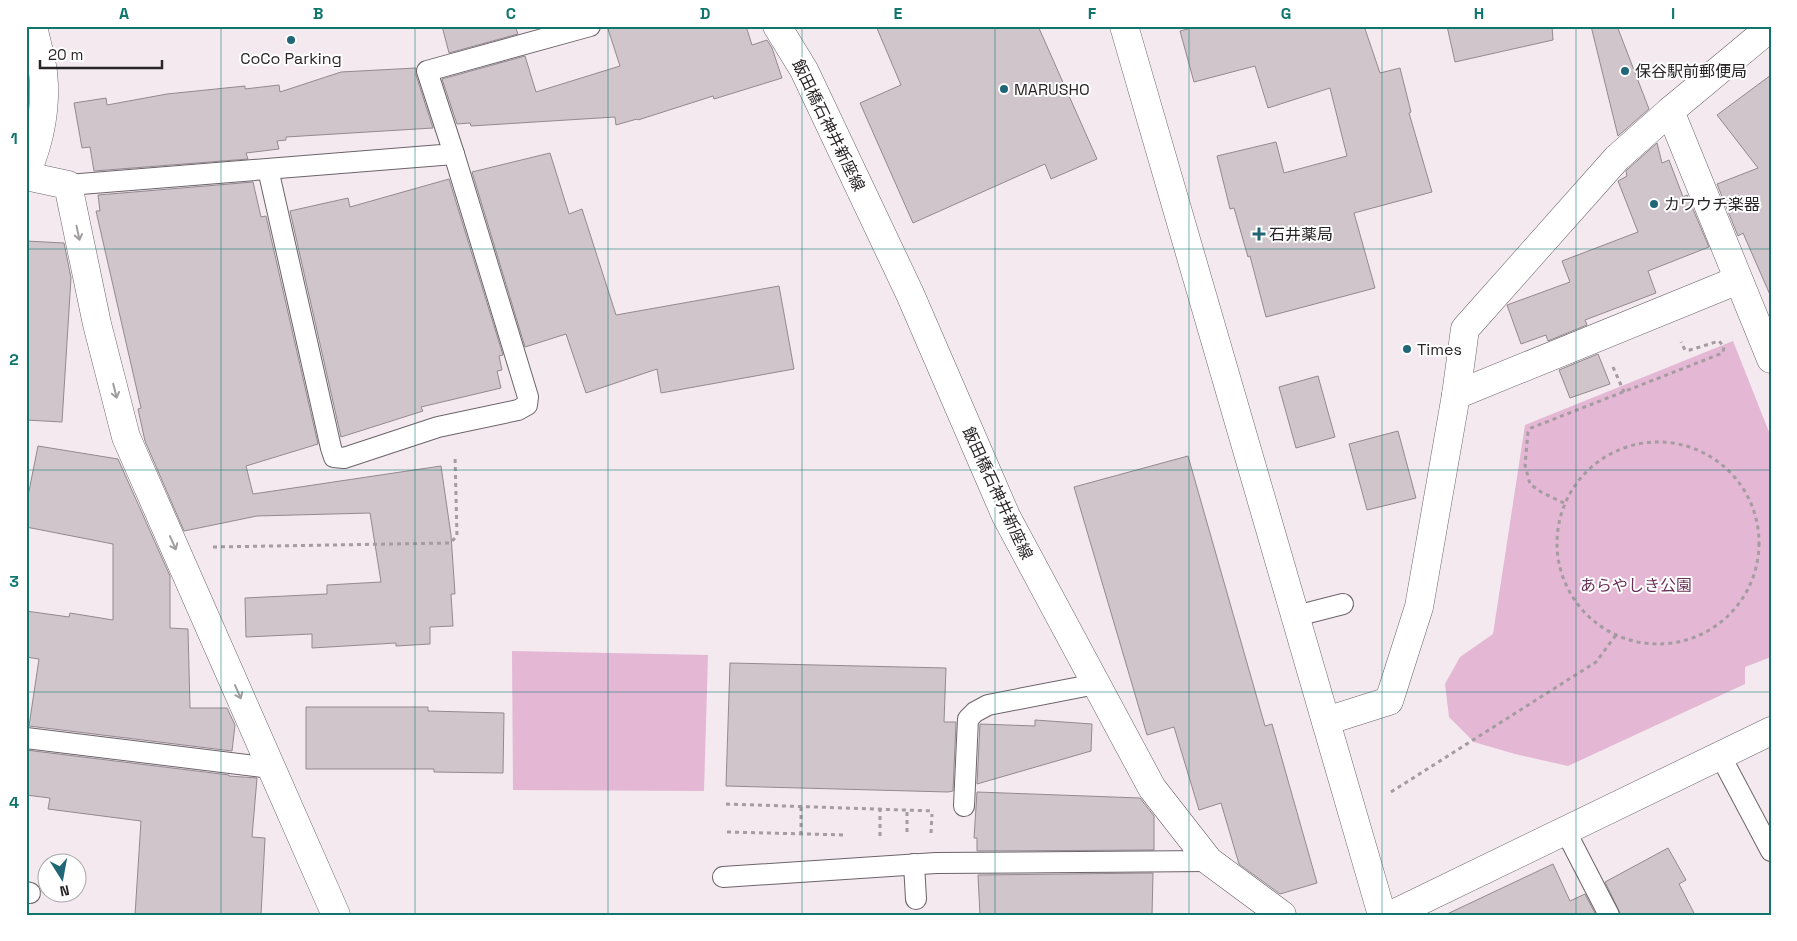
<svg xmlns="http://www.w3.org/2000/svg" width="1797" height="941" font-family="'Space Grotesk','Noto Sans JP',sans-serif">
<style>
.green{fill:#e4b7d4}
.building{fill:#cfc5cb;stroke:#938a8f}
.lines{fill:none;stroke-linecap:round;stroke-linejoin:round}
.service-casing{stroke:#6c6469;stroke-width:22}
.minor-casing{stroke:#6c6469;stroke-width:29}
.tertiary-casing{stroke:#6c6469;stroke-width:29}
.primary-casing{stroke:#6c6469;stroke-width:29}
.path{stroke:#a49ca1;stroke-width:3;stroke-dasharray:4 4;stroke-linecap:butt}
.service{stroke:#fff;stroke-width:20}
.minor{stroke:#fff;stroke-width:28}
.tertiary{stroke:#fff;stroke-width:28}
.primary{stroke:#fff;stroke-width:28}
.oneway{stroke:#9f9d9e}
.grid{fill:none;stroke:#0f766e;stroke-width:1;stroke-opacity:0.55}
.poi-dot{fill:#216677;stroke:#fff;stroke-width:2}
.labels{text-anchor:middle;stroke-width:4;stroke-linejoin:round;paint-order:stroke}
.poi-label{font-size:16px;fill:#292527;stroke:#fff;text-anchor:start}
.street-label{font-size:16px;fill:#292527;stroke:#fff}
.park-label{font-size:16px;fill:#693057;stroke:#fff}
.neatline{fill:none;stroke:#0f766e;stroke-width:2}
.grid-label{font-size:16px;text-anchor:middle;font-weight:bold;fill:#0f766e}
</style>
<rect width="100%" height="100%" fill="#f3e9ef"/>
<!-- green -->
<g class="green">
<path d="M1733 341 1771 437V657L1745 667V684L1568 766 1515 754 1474 742 1449 717 1445 684 1460 657 1493 634 1525 425Z"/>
<path d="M512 651 708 655 704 791 513 790Z"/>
</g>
<!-- building -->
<g class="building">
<path d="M442 26H515L518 34 449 53Z"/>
<path d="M607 26H746L752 45 767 40 772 48 782 78 714 99 713 96 638 120 637 119 616 125 615 117 471 126 470 123 457 124 442 79 525 56 536 92 620 66Z"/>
<path d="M876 26H1038L1097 159 1051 179 1045 164 913 223 860 103 901 85Z"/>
<path d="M1199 26H1364L1380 73 1400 68 1411 112 1409 113 1432 192 1354 213 1375 288 1266 317 1250 256 1248 257 1234 208 1230 209 1217 156 1276 142 1284 173 1347 156 1330 88 1268 108 1255 66 1194 82 1180 31Z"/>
<path d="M1447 26H1552L1553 40 1455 62Z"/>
<path d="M1591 26H1617L1649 109 1618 136Z"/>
<path d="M416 68V75L433 128 286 137V140L277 141 279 149 246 153 248 159 94 171 90 147 82 148 74 103 106 98 107 105 167 94 245 86V89L279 85 280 92 341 72Z"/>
<path d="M1771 75V297L1743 233 1738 236 1717 184 1758 168 1717 115Z"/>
<path d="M1657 143 1662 163 1669 160 1683 197 1687 195 1709 247 1648 271 1656 293 1585 320 1587 325 1548 341 1546 335 1521 344 1507 305 1570 282 1562 261 1638 232 1618 181 1627 176 1626 171 1628 169Z"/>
<path d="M550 153 569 214 582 209 616 315 779 286 794 369 661 393 657 369 586 393 566 334 525 347 472 172Z"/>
<path d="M449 179 503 355 499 356 502 370 497 371 501 388 421 407 423 411 341 437 290 211 348 198 350 207Z"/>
<path d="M253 182 261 217 266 216 318 444 246 466 253 494 441 466 451 535 455 594H451L453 626 430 627V644L396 646V643L312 648V634L246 637 245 598 327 594V585L381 582 370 513 257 516 184 531 145 441 138 409 141 408 96 211H100L98 195Z"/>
<path d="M26 241 64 243 71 278 62 422 26 420Z"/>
<path d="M1598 354 1610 384 1570 398 1559 370Z"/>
<path d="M1318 376 1335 437 1296 448 1279 387Z"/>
<path d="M1398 431 1416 498 1367 510 1349 444Z"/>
<path d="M38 446 118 459 170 576V628L188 629 190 708H227L235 725 232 751 29 726 39 659 26 657V611L69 617 70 613 113 620V544L26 527V506Z"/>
<path d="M1188 456 1265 726 1272 724 1317 883 1280 894 1239 864 1221 803 1199 810 1174 727 1147 735 1074 487Z"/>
<path d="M730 663 946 668 944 722H956L953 791 948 792 726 786Z"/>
<path d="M306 707H428V711L504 713 503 773 434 772V769H306Z"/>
<path d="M1035 720 1092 724 1091 751 977 784 980 724 1035 726Z"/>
<path d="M26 750 229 775V776L257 778 252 837 265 838 261 915H135L141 821 48 809 50 798 26 795Z"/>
<path d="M977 792 1140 798 1154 816V850L977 851V838H974Z"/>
<path d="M1668 848 1686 880 1679 884 1695 915H1621L1605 882Z"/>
<path d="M1553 864 1570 901 1585 894 1596 915H1445Z"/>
<path d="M1153 873 1152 915H980L978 875Z"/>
</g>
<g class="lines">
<defs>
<g id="service">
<path d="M268 169 331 448 334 457 344 458 438 427 518 410 527 405 528 397 454 154"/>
<path d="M68 185 454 154 427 71 590 26"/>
<path d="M1296 616 1343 604"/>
<path d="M26 738 271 768"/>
<path d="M1720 755 1771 851"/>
<path d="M964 806 968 719 975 712 988 705 1096 684"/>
<path d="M1565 830 1609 915"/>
<path d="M914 864 916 899"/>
<path d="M723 877 936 863 1209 861"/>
<path d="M26 892 30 893"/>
</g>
<g id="minor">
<path d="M1670 111 1771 359"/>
<path d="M26 174C40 141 47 107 43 72 41 57 36 41 33 26"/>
<path d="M26 176 68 185 97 324 126 437 336 915"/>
<path d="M1456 395 1738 280"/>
<path d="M1326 721 1389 701 1419 607 1456 395 1465 329 1617 158 1670 111 1771 27"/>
<path d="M1391 915 1771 731"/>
</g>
<path id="tertiary" d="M1124 26 1382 915"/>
<path id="primary" d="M777 26 804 70 910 294 1006 516 1152 788 1209 861 1282 915"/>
</defs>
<!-- service casing -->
<use href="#service" class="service-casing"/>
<!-- minor casing -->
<use href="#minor" class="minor-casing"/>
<!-- tertiary casing -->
<use href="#tertiary" class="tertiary-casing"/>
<!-- primary casing -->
<use href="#primary" class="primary-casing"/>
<!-- path -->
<g class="path">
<path d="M1613 367 1624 392"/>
<circle cx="1658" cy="543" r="101"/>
<path d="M1564 503 1541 492 1530 484 1525 465 1528 432 1531 428 1720 354 1723 352 1724 347 1719 341 1690 350H1685L1681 342"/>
<path d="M213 547 450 543 457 536 455 456"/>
<path d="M1391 792 1596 662 1616 635"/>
<path d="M726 804 934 811"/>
<path d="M801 807V833"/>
<path d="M727 832 846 835"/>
<path d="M907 832V810"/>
<path d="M931 833 932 814"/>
<path d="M880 836V809"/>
</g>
<!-- service -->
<use href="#service" class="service"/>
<!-- minor -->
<use href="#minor" class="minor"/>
<!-- tertiary -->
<use href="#tertiary" class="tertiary"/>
<!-- primary -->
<use href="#primary" class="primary"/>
</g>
<!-- one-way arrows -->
<defs><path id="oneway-shaft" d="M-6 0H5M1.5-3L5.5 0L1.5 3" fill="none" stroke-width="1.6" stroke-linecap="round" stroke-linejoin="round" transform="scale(1.25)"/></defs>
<g class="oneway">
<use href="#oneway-shaft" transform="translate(78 233) rotate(78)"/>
<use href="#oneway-shaft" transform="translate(115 391) rotate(76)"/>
<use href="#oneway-shaft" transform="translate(173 543) rotate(66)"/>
<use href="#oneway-shaft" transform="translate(238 692) rotate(66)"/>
</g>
<!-- grid -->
<path class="grid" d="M221 26V915M415 26V915M608 26V915M802 26V915M995 26V915M1189 26V915M1382 26V915M1576 26V915M26 249H1771M26 470H1771M26 692H1771"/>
<!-- markers -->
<g class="poi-dot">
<circle cx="291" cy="40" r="5"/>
<circle cx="1625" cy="71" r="5"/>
<circle cx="1004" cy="89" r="5"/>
<circle cx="1654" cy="204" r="5"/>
<path d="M1256.5 226.5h5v5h5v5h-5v5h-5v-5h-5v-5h5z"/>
<circle cx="1407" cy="349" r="5"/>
</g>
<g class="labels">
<!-- poi labels -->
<g class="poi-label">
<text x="291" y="64" text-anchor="middle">CoCo Parking</text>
<text x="1635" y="77">保谷駅前郵便局</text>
<text x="1014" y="95">MARUSHO</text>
<text x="1664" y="210">カワウチ楽器</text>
<text x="1269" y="240">石井薬局</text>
<text x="1417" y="355">Times</text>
</g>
<!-- street labels -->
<g class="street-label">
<text transform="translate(829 125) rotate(64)" y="6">飯田橋石神井新座線</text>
<text transform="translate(998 493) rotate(65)" y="6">飯田橋石神井新座線</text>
</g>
<!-- park labels -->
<g class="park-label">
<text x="1636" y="591">あらやしき公園</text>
</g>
</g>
<!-- border -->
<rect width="1797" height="941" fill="none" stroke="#ffffff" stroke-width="55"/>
<!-- north arrow -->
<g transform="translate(62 878) rotate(169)"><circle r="24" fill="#ffffff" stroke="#a9a8a9"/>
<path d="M0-4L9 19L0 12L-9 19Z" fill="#216677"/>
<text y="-8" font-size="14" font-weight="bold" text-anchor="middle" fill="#292527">N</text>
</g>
<!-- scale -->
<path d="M40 60v8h122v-8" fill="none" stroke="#292527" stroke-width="2.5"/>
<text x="48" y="60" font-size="15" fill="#292527" stroke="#ffffff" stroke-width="4" paint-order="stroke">20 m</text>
<rect x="28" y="28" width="1742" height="886" class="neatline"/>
<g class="grid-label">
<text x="124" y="19">A</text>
<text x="318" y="19">B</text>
<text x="511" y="19">C</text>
<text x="705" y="19">D</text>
<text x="898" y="19">E</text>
<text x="1092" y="19">F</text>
<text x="1286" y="19">G</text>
<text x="1479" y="19">H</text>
<text x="1673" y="19">I</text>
<text x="14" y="144">1</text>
<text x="14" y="365">2</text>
<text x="14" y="587">3</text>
<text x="14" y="808">4</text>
</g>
</svg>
